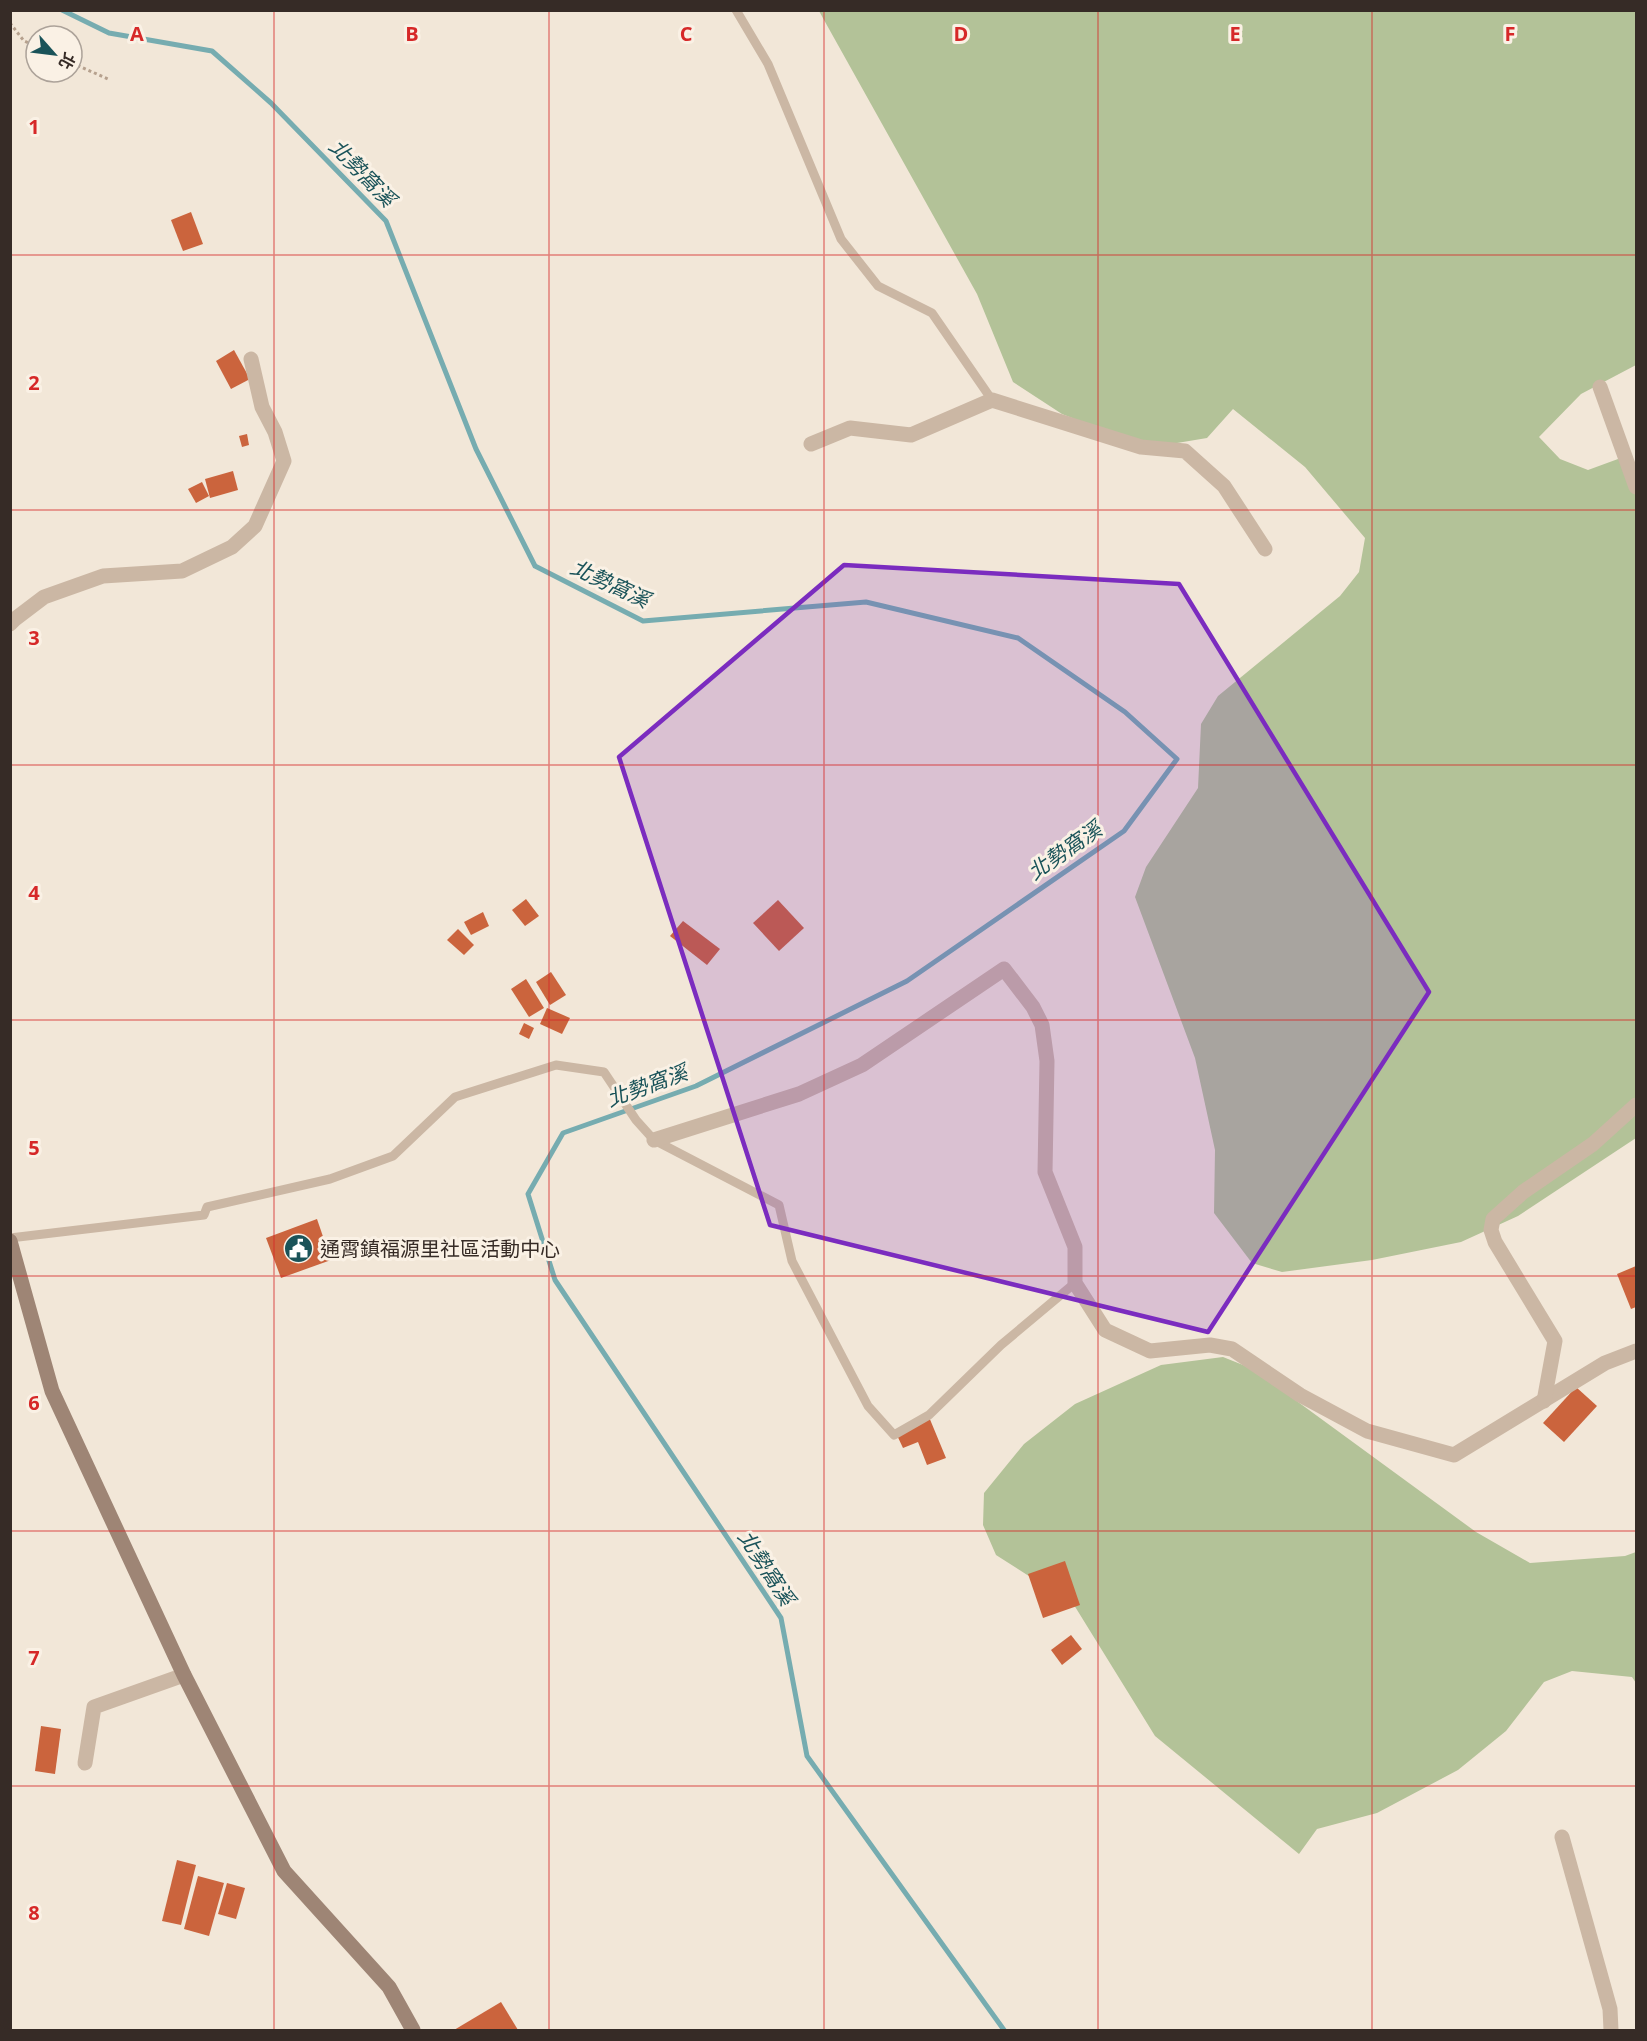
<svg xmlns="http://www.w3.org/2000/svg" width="1647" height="2041" font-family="'Open Sans','Noto Sans TC',sans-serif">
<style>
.green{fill:#b3c298}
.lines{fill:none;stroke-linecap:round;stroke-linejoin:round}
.stream{stroke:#76acb0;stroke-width:5}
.building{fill:#cb643d}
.path{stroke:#b6a18e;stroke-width:3;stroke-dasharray:3 3;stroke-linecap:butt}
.lane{stroke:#cbb7a4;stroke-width:9}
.street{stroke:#cbb7a4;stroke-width:15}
.secondary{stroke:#9e8575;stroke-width:15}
.marked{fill:#7b2cbf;fill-opacity:0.2;stroke:#7b2cbf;stroke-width:4.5;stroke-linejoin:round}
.grid{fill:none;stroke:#d62828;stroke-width:1.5;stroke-opacity:0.55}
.labels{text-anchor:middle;stroke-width:6;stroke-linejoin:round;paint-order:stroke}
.poi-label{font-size:20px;fill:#362b26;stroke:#faf1e5;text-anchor:start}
.water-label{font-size:21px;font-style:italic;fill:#1a5359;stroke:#faf1e5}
.grid-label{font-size:20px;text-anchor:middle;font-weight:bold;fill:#d62828;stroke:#faf1e5;stroke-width:6;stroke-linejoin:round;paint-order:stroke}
</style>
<rect width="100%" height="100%" fill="#f2e7d8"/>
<!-- green -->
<g class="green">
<path d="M819 11H1636V365L1581 394 1539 437 1560 459 1588 470 1618 459 1636 465V1138L1518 1216 1461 1242 1372 1260 1282 1272 1252 1263 1214 1213 1215 1150 1195 1058 1135 897 1146 867 1198 788 1201 724 1218 696 1340 596 1359 572 1365 538 1305 467 1233 409 1207 438 1147 448 1062 414 1013 382 977 294Z"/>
<path d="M1223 1357 1253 1369 1476 1532 1530 1563 1625 1556 1636 1552V1683L1632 1677 1572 1671 1544 1682 1506 1731 1458 1770 1377 1813 1317 1829 1299 1854 1155 1736 1074 1605 996 1555 983 1525 984 1493 1024 1444 1075 1404 1161 1365Z"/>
</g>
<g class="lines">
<!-- stream -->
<path class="stream" d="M62 10 109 33 212 51 271 103 386 221 476 449 535 566 643 621 866 602 1018 638 1125 712 1177 759 1124 831 907 981 696 1086 563 1133 528 1194 555 1280 781 1618 807 1756 1004 2030"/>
</g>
<!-- building -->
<g class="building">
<path d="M191 212 203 244 183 251 171 220Z"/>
<path d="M234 350 250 379 231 389 216 361Z"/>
<path d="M247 434 249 445 242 447 239 436Z"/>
<path d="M233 471 238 490 210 498 205 479Z"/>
<path d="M202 482 209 496 196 503 188 489Z"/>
<path d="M526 899 539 916 525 926 512 910Z"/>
<path d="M778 900 804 928 779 951 753 923Z"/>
<path d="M483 912 489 926 471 935 464 922Z"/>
<path d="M683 921 720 949 707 965 670 936Z"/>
<path d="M458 929 474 945 464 955 447 940Z"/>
<path d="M551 972 566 995 550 1005 536 982Z"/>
<path d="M526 979 544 1008 529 1017 511 989Z"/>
<path d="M547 1008 570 1018 562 1034 540 1024Z"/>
<path d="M524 1023 534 1028 529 1039 519 1034Z"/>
<path d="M317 1219 331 1260 281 1278 266 1238Z"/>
<path d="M1636 1266V1307L1631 1309 1617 1274Z"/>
<path d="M1576 1387 1597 1406 1564 1442 1543 1423Z"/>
<path d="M929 1417 946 1458 927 1465 918 1442 903 1448 895 1431Z"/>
<path d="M1065 1561 1080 1605 1043 1618 1028 1574Z"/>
<path d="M1071 1635 1082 1649 1062 1665 1051 1650Z"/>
<path d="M41 1726 61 1729 55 1774 35 1771Z"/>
<path d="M177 1860 196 1865 181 1925 162 1921Z"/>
<path d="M198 1876 224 1883 209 1936 184 1929Z"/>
<path d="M227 1883 245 1888 236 1919 218 1914Z"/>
<path d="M501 2002 518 2030H454Z"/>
</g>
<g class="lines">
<!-- path -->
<g class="path">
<path d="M10 23 24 41 36 46"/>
<path d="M72 63 108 79"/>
</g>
<!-- lane -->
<g class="lane">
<path d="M736 10 768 64 841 239 878 286 932 313 992 400"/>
<path d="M10 1238 204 1215 207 1207 330 1179 393 1156 455 1097 556 1065 604 1072 636 1120 654 1140 779 1205 792 1261 868 1406 894 1435 929 1415 1001 1345 1075 1283"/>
</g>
<!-- street -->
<g class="street">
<path d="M1600 387 1636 487"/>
<path d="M811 444 850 428 911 435 992 400 1141 447 1185 451 1224 486 1265 549"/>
<path d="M10 624 15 619 44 597 103 576 182 571 232 547 255 526 284 461 275 432 262 407 251 359"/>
<path d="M654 1140 799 1094 862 1065 1004 969 1033 1007 1042 1025 1047 1061 1045 1172 1075 1247V1283L1105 1330 1150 1351 1210 1345 1232 1349 1300 1395 1367 1431 1454 1455 1605 1363 1636 1351"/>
<path d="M1544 1401 1555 1341 1495 1242 1491 1230 1493 1219 1523 1192 1593 1144 1636 1105"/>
<path d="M85 1763 94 1707 184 1675"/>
<path d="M1562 1837 1610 2009 1611 2030"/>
</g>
<!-- secondary -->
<path class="secondary" d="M10 1241 52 1391 184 1675 284 1871 389 1987 413 2030"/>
</g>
<!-- marked area -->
<path class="marked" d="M844 565 1179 584 1429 992 1208 1332 770 1225 619 757Z"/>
<!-- grid -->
<path class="grid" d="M274 10V2030M549 10V2030M824 10V2030M1098 10V2030M1372 10V2030M10 255H1636M10 510H1636M10 765H1636M10 1020H1636M10 1276H1636M10 1531H1636M10 1786H1636"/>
<!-- icons -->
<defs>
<symbol id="civic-disc" viewBox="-11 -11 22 22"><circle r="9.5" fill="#1a5359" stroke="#faf1e5"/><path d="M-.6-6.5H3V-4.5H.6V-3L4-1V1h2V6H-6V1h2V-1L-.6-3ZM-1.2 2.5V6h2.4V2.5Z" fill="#fff"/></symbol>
</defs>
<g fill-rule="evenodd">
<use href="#civic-disc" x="282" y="1232" width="33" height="33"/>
</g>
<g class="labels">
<!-- poi labels -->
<g class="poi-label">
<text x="320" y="1256">通霄鎮福源里社區活動中心</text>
</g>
<!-- water labels -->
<g class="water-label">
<text transform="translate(362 173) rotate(46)" y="7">北勢窩溪</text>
<text transform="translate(610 584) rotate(25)" y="7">北勢窩溪</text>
<text transform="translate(1065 851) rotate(-35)" y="7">北勢窩溪</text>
<text transform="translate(647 1086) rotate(-20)" y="7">北勢窩溪</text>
<text transform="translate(766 1568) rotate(57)" y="7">北勢窩溪</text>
</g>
</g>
<g class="grid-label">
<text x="137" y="41">A</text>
<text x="412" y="41">B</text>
<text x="686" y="41">C</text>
<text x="961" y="41">D</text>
<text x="1235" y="41">E</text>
<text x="1510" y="41">F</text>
<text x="34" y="134">1</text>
<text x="34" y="390">2</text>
<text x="34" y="645">3</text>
<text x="34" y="900">4</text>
<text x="34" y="1155">5</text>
<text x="34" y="1410">6</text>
<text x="34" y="1665">7</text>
<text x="34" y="1920">8</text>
</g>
<!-- border -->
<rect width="1647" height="2041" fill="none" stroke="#362b26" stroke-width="24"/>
<!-- north arrow -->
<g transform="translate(54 54) rotate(118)"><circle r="28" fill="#faf1e5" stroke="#aca299" stroke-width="1.5"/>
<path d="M0-4.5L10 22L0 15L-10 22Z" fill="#1a5359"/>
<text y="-9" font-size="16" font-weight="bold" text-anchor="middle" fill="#362b26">北</text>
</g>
</svg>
